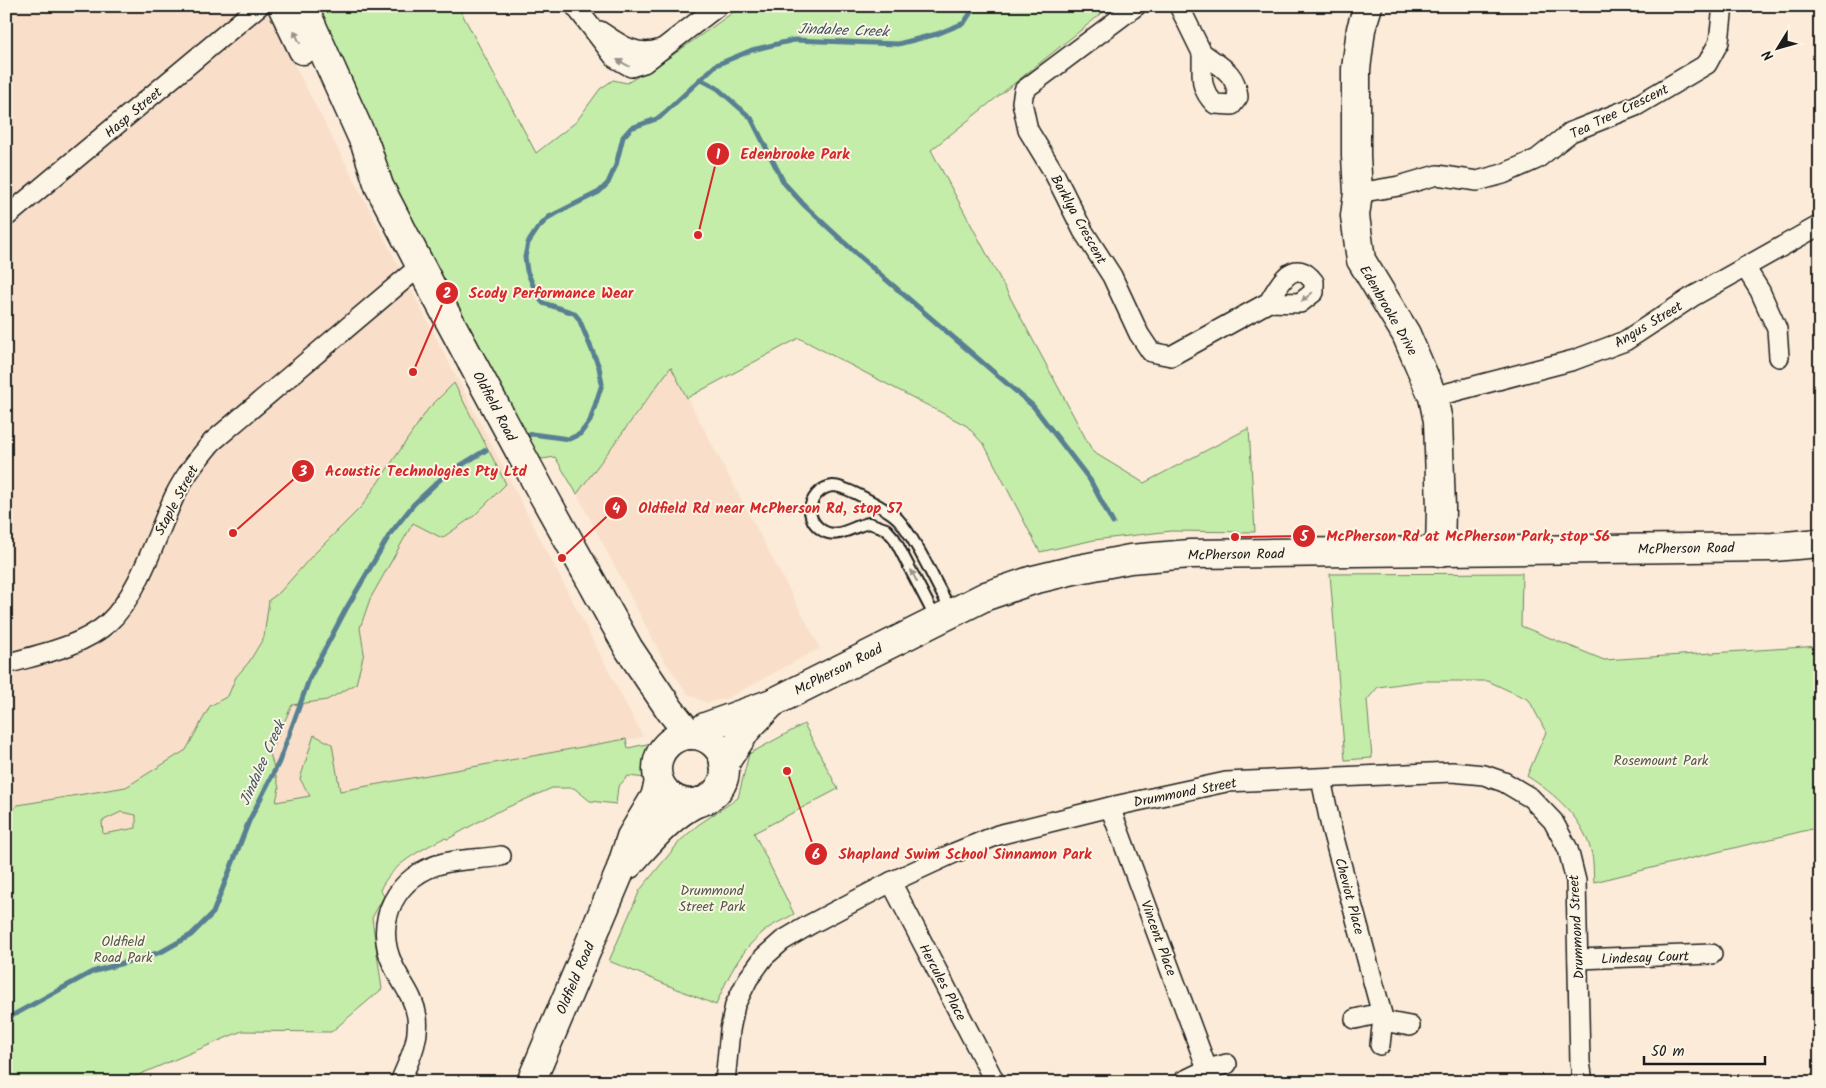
<svg xmlns="http://www.w3.org/2000/svg" width="1826" height="1088" font-family="Kalam,sans-serif">
<style>
.built{fill:#f9dfc9}
.green{fill:#c4eda9;stroke:#708462;fill-rule:evenodd}
.lines{fill:none;stroke-linecap:round;stroke-linejoin:round}
.stream{stroke:#588092;stroke-width:5}
.lane-casing{stroke:#1c1c1c;stroke-width:14}
.street-casing{stroke:#1c1c1c;stroke-width:22}
.secondary-casing{stroke:#1c1c1c;stroke-width:31}
.lane{stroke:#fcf5e5;stroke-width:10}
.street{stroke:#fcf5e5;stroke-width:19}
.secondary{stroke:#fcf5e5;stroke-width:28}
.oneway{fill:#97938b}
.labels{text-anchor:middle;stroke-width:4;stroke-linejoin:round;paint-order:stroke}
.street-label{font-size:14px;fill:#1c1c1c;stroke:#fcf5e5}
.park-label{font-size:14px;fill:#4e5b46;stroke:#fcf5e5}
.water-label{font-size:15px;font-style:italic;fill:#3f5661;stroke:#fcf5e5}
.leader{fill:none;stroke:#d62828;stroke-width:2}
.callout-dot{fill:#d62828;stroke:#fcf5e5;stroke-width:2}
.mark-label{font-size:15px;text-anchor:middle;font-weight:bold;fill:#fff}
.callout-label{font-size:15px;text-anchor:middle;font-weight:bold;fill:#d62828;stroke:#fcf5e5;stroke-width:4;stroke-linejoin:round;paint-order:stroke}
</style>
<rect width="100%" height="100%" fill="#fbebd8"/>
<filter id="ink" filterUnits="userSpaceOnUse"><feTurbulence type="fractalNoise" baseFrequency=".02" numOctaves="2"/><feDisplacementMap in="SourceGraphic" scale="10" xChannelSelector="R" yChannelSelector="G"/><feConvolveMatrix kernelMatrix="1 2 1 2 8 2 1 2 1" color-interpolation-filters="sRGB"/></filter>
<g filter="url(#ink)">
<!-- built -->
<g class="built">
<path d="M6 6H264L643 737 6 852Z"/>
<path d="M671 367 820 648 728 698 707 703 688 694 662 657 577 494Z"/>
</g>
<!-- green -->
<g class="green">
<path d="M316 6H458L536 153 576 122 600 89 613 80 627 83 670 57 742 6H1111L931 150 1093 452 1144 483 1249 428 1255 532 1171 531 1094 540 1040 552 985 446 967 426 799 338 687 398 671 367 577 494 555 457 542 459 531 450 394 187Z"/>
<path d="M454 383 506 484 474 516 442 538 413 523 370 599 360 628 364 653 356 684 327 700 292 705 270 753 279 788 276 802 310 796 300 779 314 735 332 744 340 791 626 739 628 748 656 742 655 779 628 776 618 787 616 804 590 801 574 788H552L492 814 448 839 444 838C421 850 392 864 380 890L384 896 372 918 382 989 331 1032 242 1031 122 1082H6V815L18 805 126 787 186 750 210 706 228 696 236 677 249 662 264 637 269 600 280 592 310 558 362 506 428 409ZM121 812 136 815V828L103 834 102 821Z"/>
<path d="M1522 573 1521 626 1604 660 1820 646V827L1594 882C1593 872 1594 860 1591 851 1582 817 1555 794 1527 776L1546 732 1529 700 1488 681H1421L1378 687 1367 700 1372 758 1345 760 1330 574Z"/>
<path d="M804 724 838 789 754 833 794 914C784 920 771 925 763 932 740 951 727 978 716 1005L609 961 640 890 681 840 698 825 738 798 749 754Z"/>
</g>
<g class="lines">
<!-- stream -->
<g class="stream">
<path d="M700 79 717 88 751 118 784 183 805 206 860 257 1033 406 1090 480 1113 523"/>
<path d="M526 436 532 434 569 439 580 434 590 421 602 384 599 367 579 319 574 313 543 303 538 297 527 271 525 257 528 243 538 228 549 217 599 192 608 183 616 165 623 137 631 128 659 118 716 65 752 50 794 40 898 44 937 34 964 23 975 6"/>
<path d="M6 1019 92 972 161 952 191 935 213 913 249 821 279 762 310 677 346 609 390 534 414 504 445 475 486 450"/>
</g>
<defs>
<path id="lane" d="M936 619 894 538 886 529 869 523C852 526 835 542 819 528 814 524 811 518 810 512 810 499 820 487 833 486 846 486 889 510 898 519 918 542 936 585 952 612"/>
<g id="street">
<path d="M575 6 615 58 631 67 644 63 718 6"/>
<path d="M1136 6 1024 90 1022 102 1028 130 1053 171 1083 231 1112 276 1139 334 1151 352 1171 356 1269 302 1300 303 1314 292V282C1294 255 1279 284 1269 302"/>
<path d="M1179 6 1202 53"/>
<path d="M600 31C619 44 637 58 661 49"/>
<path d="M1202 53C1220 66 1236 72 1238 97L1232 105 1215 104C1198 87 1203 75 1202 53Z"/>
<path d="M1358 193 1399 186 1437 175 1477 181 1503 174 1537 159 1571 132 1636 106 1707 64 1719 42 1723 6"/>
<path d="M6 217 259 6"/>
<path d="M1745 267 1760 291 1777 329 1779 357"/>
<path d="M1433 397 1574 360 1625 341 1692 297 1820 225"/>
<path d="M6 664C40 654 81 647 108 623 139 595 157 533 175 495 185 475 198 459 212 442L420 266"/>
<path d="M1321 779 1331 827 1383 1018 1380 1045"/>
<path d="M1110 807 1212 1082"/>
<path d="M891 882 995 1082"/>
<path d="M1578 959 1712 954"/>
<path d="M1355 1019 1381 1013"/>
<path d="M1383 1021 1410 1026"/>
<path d="M1183 1081 1208 1069 1227 1064"/>
<path d="M400 1082C409 1060 420 1041 417 1017 414 996 401 983 393 965 372 921 397 874 444 863 463 859 482 859 501 856"/>
<path d="M725 1082 730 1030 735 1005 748 979 764 957 782 941 809 925 891 882 954 853 998 835 1110 807 1226 782 1452 772 1484 775 1504 782 1531 798 1553 821 1568 849 1576 881 1580 1062 1583 1082"/>
</g>
<g id="secondary">
<path d="M282 6 303 50"/>
<path d="M303 6 366 146 379 186 433 290 541 491 629 649 670 710 690 735"/>
<path d="M1368 6 1361 29 1356 69V156L1358 193 1355 216 1361 260 1406 334 1433 397 1438 421 1441 508 1440 552"/>
<path d="M698 735 705 727 772 703 986 596 1033 580 1074 570 1130 559 1190 554 1773 547 1820 543"/>
<circle cx="691" cy="769" r="34"/>
<path d="M724 764 747 729 771 704"/>
<path d="M629 864C650 841 669 816 698 802"/>
<path d="M531 1082 619 874 631 837 655 797 659 782"/>
</g>
</defs>
<!-- lane casing -->
<use href="#lane" class="lane-casing"/>
<!-- street casing -->
<use href="#street" class="street-casing"/>
<!-- secondary casing -->
<use href="#secondary" class="secondary-casing"/>
<!-- lane -->
<use href="#lane" class="lane"/>
<!-- street -->
<use href="#street" class="street"/>
<!-- secondary -->
<use href="#secondary" class="secondary"/>
</g>
<!-- one-way arrows -->
<defs><path id="oneway-solid" d="M-6-.8H1V-3.2L6.5 0L1 3.2V.8H-6Z" transform="scale(1.25)"/></defs>
<g class="oneway">
<use href="#oneway-solid" transform="translate(297 37) rotate(-116)"/>
<use href="#oneway-solid" transform="translate(623 63) rotate(-151)"/>
<use href="#oneway-solid" transform="translate(1307 297) rotate(140)"/>
<use href="#oneway-solid" transform="translate(914 576) rotate(-117)"/>
</g>
</g>
<g class="labels">
<!-- street labels -->
<g class="street-label">
<text transform="translate(1619 111) rotate(-26)" y="5">Tea Tree Crescent</text>
<text transform="translate(133 112) rotate(-40)" y="5">Hasp Street</text>
<text transform="translate(1079 219) rotate(61)" y="5">Barklya Crescent</text>
<text transform="translate(1389 310) rotate(60)" y="5">Edenbrooke Drive</text>
<text transform="translate(1648 324) rotate(-31)" y="5">Angus Street</text>
<text transform="translate(495 406) rotate(62)" y="5">Oldfield Road</text>
<text transform="translate(176 500) rotate(-62)" y="5">Staple Street</text>
<text transform="translate(1686 548) rotate(-1)" y="5">McPherson Road</text>
<text transform="translate(1236 554) rotate(-1)" y="5">McPherson Road</text>
<text transform="translate(838 669) rotate(-27)" y="5">McPherson Road</text>
<text transform="translate(1185 792) rotate(-11)" y="5">Drummond Street</text>
<text transform="translate(1350 896) rotate(75)" y="5">Cheviot Place</text>
<text transform="translate(1576 927) rotate(-93)" y="5">Drummond Street</text>
<text transform="translate(1159 938) rotate(70)" y="5">Vincent Place</text>
<text transform="translate(1645 957) rotate(-2)" y="5">Lindesay Court</text>
<text transform="translate(575 978) rotate(-67)" y="5">Oldfield Road</text>
<text transform="translate(943 982) rotate(62)" y="5">Hercules Place</text>
</g>
<!-- park labels -->
<g class="park-label">
<text x="1661" y="765">Rosemount Park</text>
<text x="712" y="895">Drummond<tspan x="712" dy="16">Street Park</tspan></text>
<text x="123" y="946">Oldfield<tspan x="123" dy="16">Road Park</tspan></text>
</g>
<!-- water labels -->
<g class="water-label">
<text transform="translate(843 30) rotate(2)" y="5">Jindalee Creek</text>
<text transform="translate(262 763) rotate(-66)" y="5">Jindalee Creek</text>
</g>
</g>
<!-- callouts -->
<path class="leader" d="M698 235L718 154M413 372L447 293M233 533L303 471M562 558L616 508M1235 537L1304 536M787 771L816 854"/>
<g class="callout-dot">
<circle cx="698" cy="235" r="5"/>
<circle cx="413" cy="372" r="5"/>
<circle cx="233" cy="533" r="5"/>
<circle cx="562" cy="558" r="5"/>
<circle cx="1235" cy="537" r="5"/>
<circle cx="787" cy="771" r="5"/>
<circle cx="718" cy="154" r="12"/>
<circle cx="447" cy="293" r="12"/>
<circle cx="303" cy="471" r="12"/>
<circle cx="616" cy="508" r="12"/>
<circle cx="1304" cy="536" r="12"/>
<circle cx="816" cy="854" r="12"/>
</g>
<g class="mark-label">
<text x="718" y="159">1</text>
<text x="447" y="298">2</text>
<text x="303" y="476">3</text>
<text x="616" y="513">4</text>
<text x="1304" y="541">5</text>
<text x="816" y="859">6</text>
</g>
<g class="callout-label">
<text x="795" y="159">Edenbrooke Park</text>
<text x="551" y="298">Scody Performance Wear</text>
<text x="426" y="476">Acoustic Technologies Pty Ltd</text>
<text x="770" y="513">Oldfield Rd near McPherson Rd, stop 57</text>
<text x="1468" y="541">McPherson Rd at McPherson Park, stop 56</text>
<text x="965" y="859">Shapland Swim School Sinnamon Park</text>
</g>
<!-- margin -->
<rect width="1826" height="1088" fill="none" stroke="#fcf5e5" stroke-width="25"/>
<rect x="12" y="12" width="1801" height="1063" fill="none" stroke="#1c1c1c" stroke-width="2" filter="url(#ink)"/>
<!-- north arrow -->
<g transform="translate(1778 48) rotate(233)" stroke="#fcf5e5" stroke-width="4" paint-order="stroke">
<path d="M0-4L9 19L0 12L-9 19Z" fill="#1c1c1c"/>
<text y="-8" font-size="14" font-weight="bold" text-anchor="middle" fill="#1c1c1c">N</text>
</g>
<!-- scale -->
<path d="M1644 1056v8h121v-8" fill="none" stroke="#1c1c1c" stroke-width="2.5"/>
<text x="1651" y="1056" font-size="15" fill="#1c1c1c" stroke="#fcf5e5" stroke-width="4" paint-order="stroke">50 m</text>
</svg>
